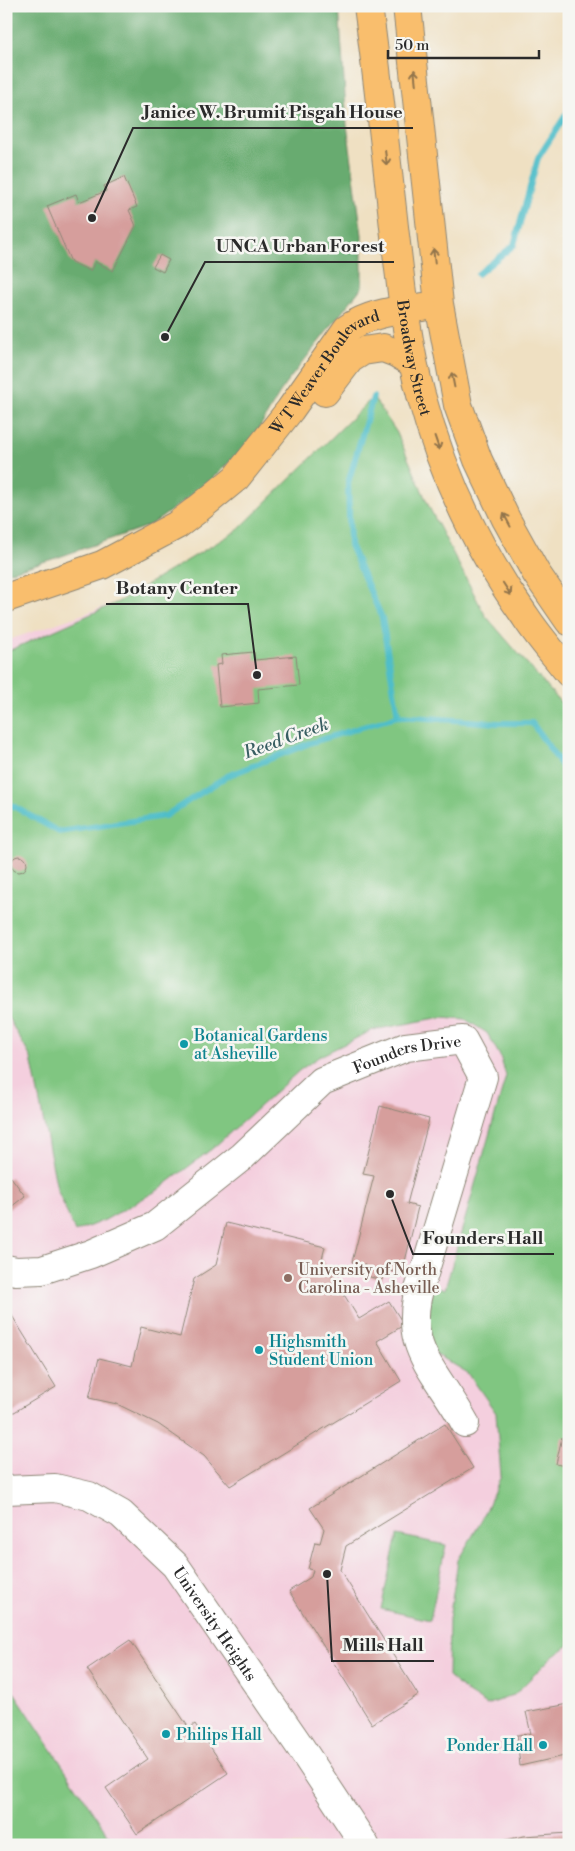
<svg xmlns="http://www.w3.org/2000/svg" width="575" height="1851" font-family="'Libre Bodoni',serif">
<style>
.built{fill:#f4cfde}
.green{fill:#80c681;stroke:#567856}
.forest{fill:#68ab6f;stroke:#4a6b4d}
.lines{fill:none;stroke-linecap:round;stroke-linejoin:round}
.stream{stroke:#50bec9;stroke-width:6}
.building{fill:#d69e9c}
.minor-casing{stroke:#8d8676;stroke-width:30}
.major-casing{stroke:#8d8676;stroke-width:30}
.minor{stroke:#fff;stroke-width:28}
.major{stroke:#f9be6d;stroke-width:28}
.oneway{stroke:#92744c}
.culture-dot{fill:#0f9aa8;stroke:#f6f6f2;stroke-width:2}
.education-dot{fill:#8d6e63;stroke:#f6f6f2;stroke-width:2}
.labels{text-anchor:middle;stroke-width:5;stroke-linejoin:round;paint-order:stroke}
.street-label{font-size:16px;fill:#2b2b2b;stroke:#f6f6f2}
.culture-label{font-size:16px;fill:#0d838f;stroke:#f6f6f2;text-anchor:start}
.education-label{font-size:16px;fill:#785e54;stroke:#f6f6f2;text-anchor:start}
.water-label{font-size:18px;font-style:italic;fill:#385e62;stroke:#f6f6f2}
.leader{fill:none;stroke:#2b2b2b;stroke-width:2}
.callout-dot{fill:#2b2b2b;stroke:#f6f6f2;stroke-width:2}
.callout-label{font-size:18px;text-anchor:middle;font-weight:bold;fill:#2b2b2b;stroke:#f6f6f2;stroke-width:5;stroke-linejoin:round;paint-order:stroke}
</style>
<rect width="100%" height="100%" fill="#f6f6f2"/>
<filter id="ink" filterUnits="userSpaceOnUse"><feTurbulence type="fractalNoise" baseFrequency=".02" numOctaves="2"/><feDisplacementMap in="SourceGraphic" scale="10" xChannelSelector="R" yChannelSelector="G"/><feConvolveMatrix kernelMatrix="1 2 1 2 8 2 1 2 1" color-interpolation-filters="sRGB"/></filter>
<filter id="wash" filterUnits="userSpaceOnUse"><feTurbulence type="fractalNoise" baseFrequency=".0096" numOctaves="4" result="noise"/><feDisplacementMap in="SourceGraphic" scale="20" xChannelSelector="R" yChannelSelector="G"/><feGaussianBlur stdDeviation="1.12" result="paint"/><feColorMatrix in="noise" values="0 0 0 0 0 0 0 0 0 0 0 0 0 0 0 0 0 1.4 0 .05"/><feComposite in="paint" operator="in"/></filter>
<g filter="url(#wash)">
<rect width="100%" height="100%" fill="#efe0c2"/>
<!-- built -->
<path class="built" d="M373 397 397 433 430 509 485 615 569 712V1845H6V641L118 602 238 530Z"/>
<!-- green -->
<g class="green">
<path d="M373 397 397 433 430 509 485 615 569 712V1645L551 1658 514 1695 487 1705 468 1693 448 1676 449 1619 458 1560 482 1520 501 1476 496 1413 468 1373 436 1354 424 1333 433 1285 445 1289 506 1076 500 1056 487 1033 465 1019 442 1017 373 1030 320 1056 300 1070 213 1148 158 1190 105 1220 75 1232 57 1189 31 1058 6 1014V652L118 602 238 530Z"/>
<path d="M397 1535 446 1545 430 1620 381 1609Z"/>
<path d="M12 1689 115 1845H6V1692Z"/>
</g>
<!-- forest -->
<path class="forest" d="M6 6H339L347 125 362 235V287L284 386 251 442 201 489 151 525 56 558 6 573Z"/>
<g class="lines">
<!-- stream -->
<g class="stream">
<path d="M478 274 514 245 538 158 569 110"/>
<path d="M373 397 348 483 350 545 382 618 398 716"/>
<path d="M6 802 59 832 165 816 227 776 310 743 398 716 497 723H532L569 776"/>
</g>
</g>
<g id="blocks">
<!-- building -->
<g class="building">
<path d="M124 177 137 207 129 210 136 226 113 271 95 262 90 271 71 262 47 206 76 194 79 202 106 191 104 186Z"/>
<path d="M160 255 169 260 163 272 153 267Z"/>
<path d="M254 652 255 660 296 656 299 685 258 689 259 703 220 707 216 665 222 664 221 655Z"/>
<circle cx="19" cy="864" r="8"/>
<path d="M380 1106 429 1119 407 1204 418 1207 402 1274 384 1269 382 1280 362 1275 365 1265 352 1262 374 1176 363 1174Z"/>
<path d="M11 1177 25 1196 6 1211V1180Z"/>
<path d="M226 1223 325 1247 322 1259 359 1319 389 1301 404 1325 377 1341 401 1381 230 1486 204 1456 158 1424 117 1404 89 1398 99 1358 132 1366 141 1327 180 1337 194 1279 216 1265Z"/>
<path d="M6 1306 56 1387 6 1417Z"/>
<path d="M445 1424 473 1468 346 1546 340 1570 418 1695 372 1724 289 1591 311 1577 313 1570 308 1569 315 1542 320 1543 324 1529 310 1508Z"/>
<path d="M562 1437 569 1438V1467L556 1464Z"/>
<path d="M130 1640 189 1728 195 1724 228 1773 137 1834 106 1788 148 1759 87 1669Z"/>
<path d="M569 1704V1755L520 1766 517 1735 531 1734 526 1712Z"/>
<path d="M569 1833V1845H484L524 1836Z"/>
</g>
</g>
</g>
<g filter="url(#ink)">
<use href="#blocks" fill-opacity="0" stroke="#8d8676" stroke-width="1"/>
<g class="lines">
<defs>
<g id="minor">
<path id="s1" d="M6 1269 16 1271 42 1270 91 1254 155 1226 243 1156 322 1081 406 1047 463 1040 483 1077 423 1277C398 1346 435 1368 465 1423"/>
<path id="s2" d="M6 1490 55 1488 89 1496 121 1514 175 1565 299 1745 365 1845"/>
</g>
<g id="major">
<path id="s3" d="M368 6C378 80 386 154 394 227 401 284 406 340 421 395 442 473 478 550 525 616 538 636 554 654 569 673"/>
<path d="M407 6 439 304 458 405 478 460 506 519 536 573 569 621"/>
<path d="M325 392 350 359 363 351 383 348 396 353 413 363"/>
<path id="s4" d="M6 598 102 565 177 525 198 509 236 478 290 410 347 329C368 313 396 311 423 307"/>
</g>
</defs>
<!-- minor casing -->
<use href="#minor" class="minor-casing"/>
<!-- major casing -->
<use href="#major" class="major-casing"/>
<!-- minor -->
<use href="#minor" class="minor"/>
<!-- major -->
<use href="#major" class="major"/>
</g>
<!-- one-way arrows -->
<defs><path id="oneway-shaft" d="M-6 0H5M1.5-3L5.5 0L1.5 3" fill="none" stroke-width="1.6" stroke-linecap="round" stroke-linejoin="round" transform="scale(1.25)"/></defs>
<g class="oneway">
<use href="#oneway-shaft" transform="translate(415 77) rotate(-96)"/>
<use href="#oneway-shaft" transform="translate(386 158) rotate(83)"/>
<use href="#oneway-shaft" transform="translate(434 256) rotate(-96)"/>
<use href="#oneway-shaft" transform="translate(453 380) rotate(-101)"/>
<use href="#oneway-shaft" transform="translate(437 443) rotate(71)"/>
<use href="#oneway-shaft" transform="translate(507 520) rotate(-118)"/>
<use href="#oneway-shaft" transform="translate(507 589) rotate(57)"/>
</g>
</g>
<!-- markers -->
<g class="culture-dot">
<circle cx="184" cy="1044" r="5"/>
<circle cx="259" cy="1350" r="5"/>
<circle cx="166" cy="1734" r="5"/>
<circle cx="543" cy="1745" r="5"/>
</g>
<circle class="education-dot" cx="288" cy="1278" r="5"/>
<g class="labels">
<!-- street labels -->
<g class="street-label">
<text dy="6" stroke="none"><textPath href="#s3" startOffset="355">Broadway Street</textPath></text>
<text dy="6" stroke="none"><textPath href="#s4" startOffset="402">W T Weaver Boulevard</textPath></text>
<text dy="6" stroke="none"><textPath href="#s1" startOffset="469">Founders Drive</textPath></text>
<text dy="6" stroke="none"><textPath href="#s2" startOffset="266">University Heights</textPath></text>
</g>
<!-- culture labels -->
<g class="culture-label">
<text x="194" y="1041">Botanical Gardens<tspan x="194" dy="18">at Asheville</tspan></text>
<text x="269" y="1347">Highsmith<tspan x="269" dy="18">Student Union</tspan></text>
<text x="176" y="1740">Philips Hall</text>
<text x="533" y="1751" text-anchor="end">Ponder Hall</text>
</g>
<!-- education labels -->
<g class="education-label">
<text x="298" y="1275">University of North<tspan x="298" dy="18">Carolina - Asheville</tspan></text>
</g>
<!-- water labels -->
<g class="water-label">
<text transform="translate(286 738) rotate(-20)" y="6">Reed Creek</text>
</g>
</g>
<!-- callouts -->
<path class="leader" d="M92 218L133 128H413M165 337L205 262H394M257 675L248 604H106M390 1194L413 1254H554M327 1574L332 1661H434"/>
<g class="callout-dot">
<circle cx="92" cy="218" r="5"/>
<circle cx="165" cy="337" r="5"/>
<circle cx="257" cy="675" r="5"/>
<circle cx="390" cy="1194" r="5"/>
<circle cx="327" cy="1574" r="5"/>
</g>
<g class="callout-label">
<text x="273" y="118">Janice W. Brumit Pisgah House</text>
<text x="300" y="252">UNCA Urban Forest</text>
<text x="177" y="594">Botany Center</text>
<text x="483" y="1244">Founders Hall</text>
<text x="383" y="1651">Mills Hall</text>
</g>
<!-- margin -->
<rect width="575" height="1851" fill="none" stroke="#f6f6f2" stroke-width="25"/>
<!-- scale -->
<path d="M388 50v8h151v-8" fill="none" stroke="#2b2b2b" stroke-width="2.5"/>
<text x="395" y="50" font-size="15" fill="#2b2b2b" stroke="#f6f6f2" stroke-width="4" paint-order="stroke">50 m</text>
</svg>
